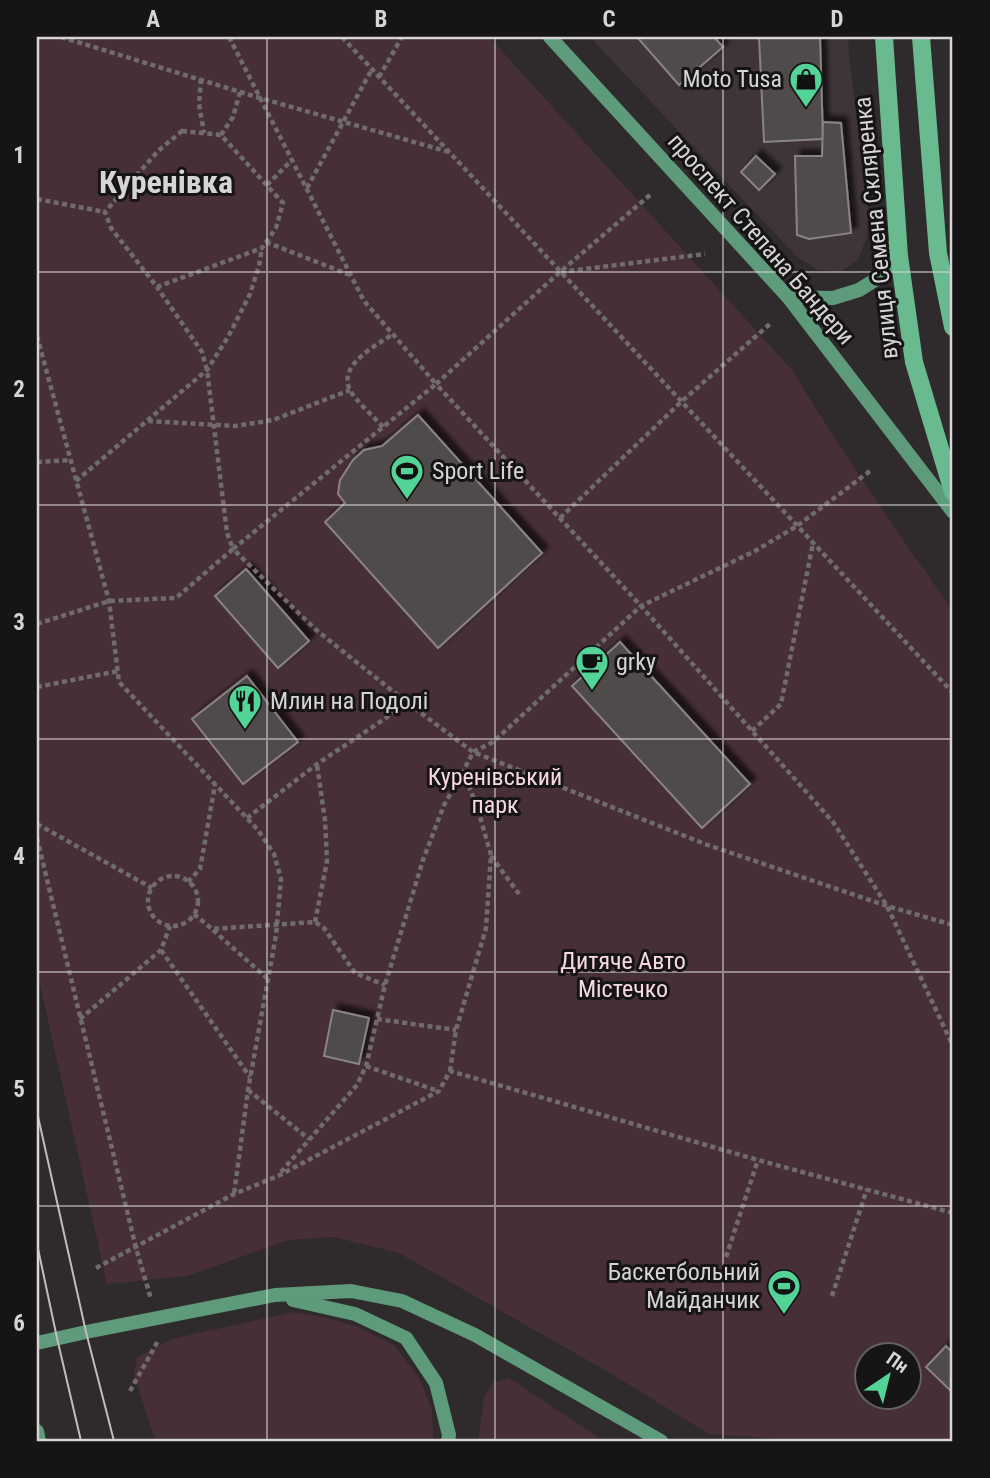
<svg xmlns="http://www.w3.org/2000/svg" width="990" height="1478" font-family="'Roboto Condensed',sans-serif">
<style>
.built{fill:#3f3437}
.green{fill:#472f37;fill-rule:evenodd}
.building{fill:#504b4c;stroke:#898384;stroke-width:2;filter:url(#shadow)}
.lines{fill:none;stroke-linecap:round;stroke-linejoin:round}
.path{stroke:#706b6d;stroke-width:4.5;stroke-dasharray:5 3.5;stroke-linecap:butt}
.secondary{stroke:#5e9b7a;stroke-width:14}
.primary{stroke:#69ba8f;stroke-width:18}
.tram{stroke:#c1bdbf;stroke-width:2}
.grid{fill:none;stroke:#d7d4d5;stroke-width:2;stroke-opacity:0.55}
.labels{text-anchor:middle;stroke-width:6;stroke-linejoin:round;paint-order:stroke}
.poi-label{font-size:24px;fill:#d7d4d5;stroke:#161414;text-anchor:start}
.street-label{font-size:24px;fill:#d7d4d5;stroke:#161414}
.park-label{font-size:24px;fill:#f8d9e1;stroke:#161414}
.district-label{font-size:32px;font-weight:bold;fill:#d7d4d5;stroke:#161414}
.neatline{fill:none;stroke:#d7d4d5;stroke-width:2.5}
.grid-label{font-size:23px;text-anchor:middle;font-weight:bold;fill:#d7d4d5}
</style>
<defs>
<filter id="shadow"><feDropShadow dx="6" dy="-6" stdDeviation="2" flood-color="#0009"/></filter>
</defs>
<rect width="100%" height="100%" fill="#2f2a2c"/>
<!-- built -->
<path class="built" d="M590 37H848L849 53 868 213 867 237 858 260 839 273 816 269 797 257Z"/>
<!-- green -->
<g class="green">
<path d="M37 37H489L792 370C842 452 897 532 953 611V1441H811L709 1434 610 1373 399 1253 334 1237 289 1240 187 1276 107 1284 37 971ZM867 1356H909V1398H867Z"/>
<path d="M293 1312 327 1318 358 1327 394 1345 418 1376 432 1409 433 1441H155L134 1374 137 1357 172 1339Z"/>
<path d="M509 1378 604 1441H478L484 1397 492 1383Z"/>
</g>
<!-- building -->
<g class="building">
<path d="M637 37H714L723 47 679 85Z"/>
<path d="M759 37H820L823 139 764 142Z"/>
<path d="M823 122 841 123 851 233 809 239 797 235 795 156H822Z"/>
<path d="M756 156 775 174 759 190 741 172Z"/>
<path d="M418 415 542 553 438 648 325 522 345 503 338 494 340 480 353 460 364 450 382 446Z"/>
<path d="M246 569 309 641 278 668 215 596Z"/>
<path d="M620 642 750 784 702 828 572 686Z"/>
<path d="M247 676 298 742 243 784 192 719Z"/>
<path d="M333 1010 369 1018 359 1064 324 1056Z"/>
<path d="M946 1346 953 1353V1393L926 1367Z"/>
</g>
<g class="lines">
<!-- path -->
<g class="path">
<path d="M61 37 260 98 449 152"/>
<path d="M229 37 364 301 436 384 233 549 315 629 405 701 473 752 705 844 887 906 953 925"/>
<path d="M342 37 953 693"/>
<path d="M379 77 402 37"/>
<path d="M201 79 199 104 204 133"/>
<path d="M182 131 221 135 283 203 276 228 262 248 157 287 111 228 105 212 158 151Z"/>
<path d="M221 135 233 117 240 92"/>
<path d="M267 185 292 160"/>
<path d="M307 188 372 69"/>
<path d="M650 195 560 272 436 384 641 606 833 822 887 906 953 1046"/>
<path d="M37 199 105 212"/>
<path d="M266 242 350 275"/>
<path d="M561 272 705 254"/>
<path d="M37 336 109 601 119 682 258 830 274 854 281 879 276 935 248 1090 234 1194"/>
<path d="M148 421 236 426 273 420 350 390"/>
<path d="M383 427C375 418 354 399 350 390 337 365 377 345 393 334"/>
<path d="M37 462 71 460"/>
<path d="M76 481 207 370 228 337 250 294 259 266 262 248"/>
<path d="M560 518 681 402 771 323"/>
<path d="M37 624 109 601 176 598 233 549 227 533 207 370 202 352 157 287"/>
<path d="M37 687 118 671"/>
<path d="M752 731 781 704 813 543"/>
<path d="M247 818 317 764 386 718 405 701"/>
<path d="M37 824 152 888"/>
<path d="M37 838 136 1248 151 1299"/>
<path d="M491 856 519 894"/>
<circle cx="173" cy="901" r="25"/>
<path d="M188 882 200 869 215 785"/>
<path d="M194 914 212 929 315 922 324 928 355 973 385 985"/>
<path d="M315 922 327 861 325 820 317 765"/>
<path d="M213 930 269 980"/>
<path d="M161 950 250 1077"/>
<path d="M80 1019 161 950 170 926"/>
<path d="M377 1019 456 1030"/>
<path d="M366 1066 438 1091"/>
<path d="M450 1071 456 1030 486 928 491 855 477 806 463 772 473 752 493 742 641 606 755 551 797 526 870 471"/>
<path d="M248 1090 309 1139"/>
<path d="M281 1172 357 1085 366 1066 385 985 423 860 444 805 463 772"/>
<path d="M726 1257 758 1160"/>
<path d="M96 1268 234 1194 278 1176 439 1091 450 1071 758 1160 953 1213"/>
<path d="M832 1296 867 1189"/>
<path d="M130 1391 158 1341"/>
</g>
<!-- secondary -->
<g class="secondary">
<path d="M550 37 788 297 953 512"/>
<path d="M788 297 833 298 859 290 878 278 886 269 896 242"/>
<path d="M293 1300 355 1314 406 1338 436 1383 449 1435 448 1441"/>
<path d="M37 1343 86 1332 275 1295 351 1291 402 1301 475 1335 661 1441"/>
<path d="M37 1431 39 1441"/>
</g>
<!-- primary -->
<g class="primary">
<path d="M884 37 899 256 914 362 953 492"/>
<path d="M921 37 938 253 953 327"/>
</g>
<!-- tram -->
<g class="tram">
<path d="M37 1112 86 1332 114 1441"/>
<path d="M37 1244 57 1338 81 1441"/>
</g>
</g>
<!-- grid -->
<path class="grid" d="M267 37V1441M495 37V1441M723 37V1441M37 272H953M37 505H953M37 739H953M37 972H953M37 1206H953"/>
<!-- icons -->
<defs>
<symbol id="shop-pin" viewBox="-11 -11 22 30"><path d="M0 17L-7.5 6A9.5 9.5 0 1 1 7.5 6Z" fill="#54d396" stroke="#161414"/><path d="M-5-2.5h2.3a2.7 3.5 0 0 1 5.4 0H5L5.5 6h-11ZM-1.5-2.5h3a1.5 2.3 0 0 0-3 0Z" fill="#111"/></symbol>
<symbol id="stadium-pin" viewBox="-11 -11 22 30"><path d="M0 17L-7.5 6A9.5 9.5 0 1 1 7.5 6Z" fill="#54d396" stroke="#161414"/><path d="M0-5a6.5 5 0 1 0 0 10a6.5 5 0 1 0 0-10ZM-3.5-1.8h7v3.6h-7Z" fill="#111"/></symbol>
<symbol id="cafe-pin" viewBox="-11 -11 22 30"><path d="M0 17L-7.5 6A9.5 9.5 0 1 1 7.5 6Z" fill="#54d396" stroke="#161414"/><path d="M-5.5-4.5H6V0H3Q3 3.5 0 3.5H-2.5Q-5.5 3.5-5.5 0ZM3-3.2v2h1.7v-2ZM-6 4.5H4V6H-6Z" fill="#111"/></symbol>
<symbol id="restaurant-pin" viewBox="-11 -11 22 30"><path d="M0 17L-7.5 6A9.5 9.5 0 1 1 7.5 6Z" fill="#54d396" stroke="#161414"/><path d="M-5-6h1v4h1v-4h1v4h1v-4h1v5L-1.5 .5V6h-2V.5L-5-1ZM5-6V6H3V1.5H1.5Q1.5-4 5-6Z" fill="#111"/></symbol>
</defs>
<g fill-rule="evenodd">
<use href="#shop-pin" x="787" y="60" width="38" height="52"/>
<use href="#stadium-pin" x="388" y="452" width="38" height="52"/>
<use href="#cafe-pin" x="573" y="643" width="38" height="52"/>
<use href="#restaurant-pin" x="226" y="682" width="38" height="52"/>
<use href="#stadium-pin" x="765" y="1267" width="38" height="52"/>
</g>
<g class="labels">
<!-- poi labels -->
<g class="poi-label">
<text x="782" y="87" text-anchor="end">Moto Tusa</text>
<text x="432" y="479">Sport Life</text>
<text x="616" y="670">grky</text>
<text x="270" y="709">Млин на Подолі</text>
<text x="760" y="1280" text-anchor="end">Баскетбольний<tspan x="760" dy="28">Майданчик</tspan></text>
</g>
<!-- street labels -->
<g class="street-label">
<text transform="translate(876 228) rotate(-96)" y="8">вулиця Семена Скляренка</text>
<text transform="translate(761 239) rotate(49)" y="8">проспект Степана Бандери</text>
</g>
<!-- park labels -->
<g class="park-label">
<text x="495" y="785">Куренівський<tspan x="495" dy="28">парк</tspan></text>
<text x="623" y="969">Дитяче Авто<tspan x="623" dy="28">Містечко</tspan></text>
</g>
<!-- district labels -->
<g class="district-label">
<text x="166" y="193">Куренівка</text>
</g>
</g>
<!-- border -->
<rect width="990" height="1478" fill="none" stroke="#161414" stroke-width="77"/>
<!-- north arrow -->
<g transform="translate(888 1376) rotate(35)"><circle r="33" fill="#161414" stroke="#636161" stroke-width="2"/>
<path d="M0-5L12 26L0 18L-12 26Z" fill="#54d396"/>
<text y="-10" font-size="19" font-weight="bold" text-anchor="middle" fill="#d7d4d5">Пн</text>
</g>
<rect x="38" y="38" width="913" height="1402" class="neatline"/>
<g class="grid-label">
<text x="153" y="27">A</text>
<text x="381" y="27">B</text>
<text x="609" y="27">C</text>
<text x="837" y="27">D</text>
<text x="19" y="163">1</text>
<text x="19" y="397">2</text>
<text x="19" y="630">3</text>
<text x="19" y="864">4</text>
<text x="19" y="1097">5</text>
<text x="19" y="1331">6</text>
</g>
</svg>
